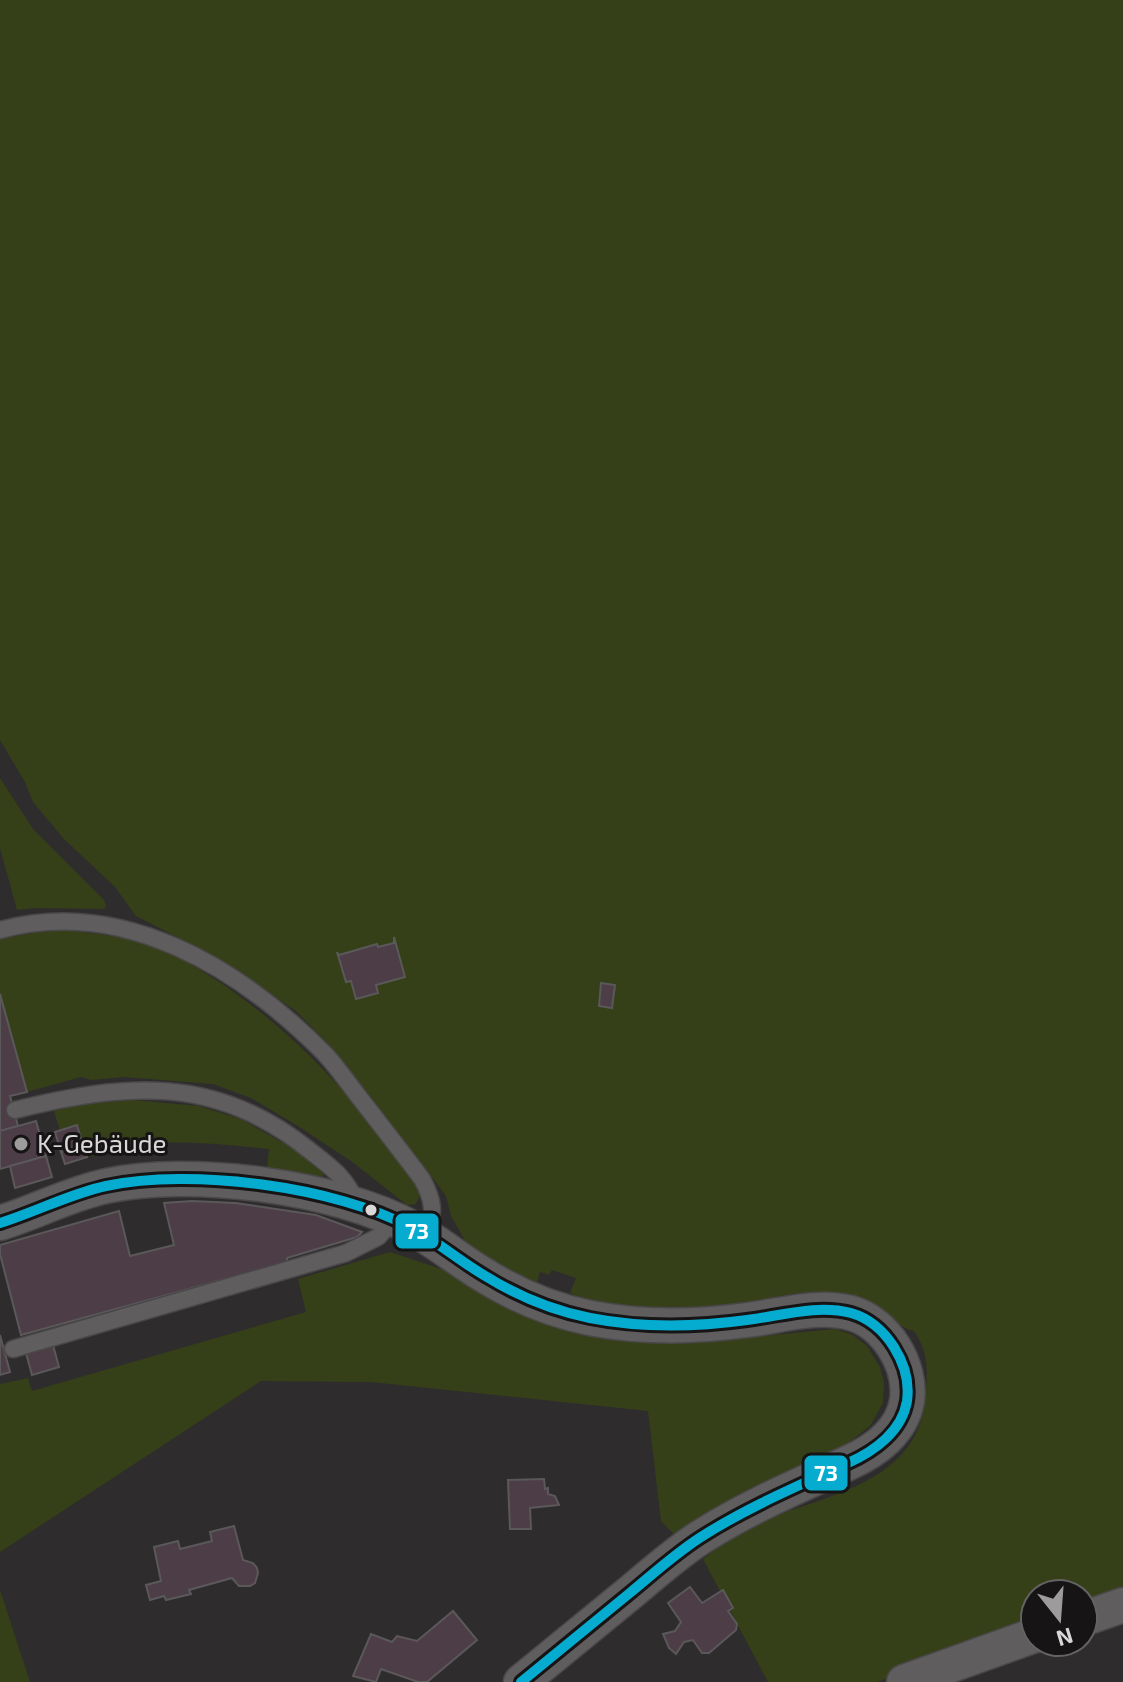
<svg xmlns="http://www.w3.org/2000/svg" width="1123" height="1682" font-family="'Exo 2',sans-serif">
<style>
.green{fill:#354018}
.building{fill:#4d3d47;stroke:#5a5859;stroke-width:2}
.lines{fill:none;stroke-linecap:round;stroke-linejoin:round}
.lane-casing{stroke:#4a4749;stroke-width:19}
.street-casing{stroke:#4a4749;stroke-width:37}
.lane{stroke:#5f5d5e;stroke-width:16}
.street{stroke:#5f5d5e;stroke-width:34}
.bus-1-casing{stroke:#161415;stroke-width:16}
.bus-1{stroke:#06acd0;stroke-width:10}
.poi-dot{fill:#9e9b9d;stroke:#161415;stroke-width:3}
.bus-dot{fill:#dad7d9;stroke:#161415;stroke-width:3}
.labels{text-anchor:middle;stroke-width:6;stroke-linejoin:round;paint-order:stroke}
.poi-label{font-size:26px;fill:#dad7d9;stroke:#161415;text-anchor:start}
.line-badge{stroke:#161415;stroke-width:3}
.badge-label{font-size:22px;text-anchor:middle;font-weight:bold;fill:#fff}
</style>
<rect width="100%" height="100%" fill="#2f2c2d"/>
<!-- green -->
<g class="green">
<path d="M0 0H1123V1592L1083 1607V1594H1035V1624L877 1682H768L703 1559C716 1549 729 1537 742 1530 811 1495 919 1492 926 1394 927 1367 929 1354 914 1331 901 1329 895 1318 884 1311 866 1299 841 1293 820 1292 792 1291 767 1300 740 1304 702 1310 656 1316 617 1309 601 1306 585 1299 570 1293L576 1278 552 1270 549 1275 540 1272 537 1283 511 1274 468 1246 451 1216 446 1196 429 1173 334 1050 296 1011 214 956 136 916 115 887 64 839 33 802 25 782 0 740Z"/>
<path d="M0 778 33 829 104 900 106 905 104 909 34 908 17 910 0 848Z"/>
<path d="M68 930C104 935 141 938 174 955 259 1000 330 1069 387 1144 399 1161 414 1176 420 1195L416 1204 407 1205 351 1161 301 1128 251 1098 213 1084 124 1077 91 1080 81 1077 27 1092 0 994V939L38 932Z"/>
<path d="M134 1100 198 1106 241 1119 325 1167 323 1177 267 1170 269 1149C211 1143 156 1138 99 1148L100 1155 87 1157 78 1126 60 1131 54 1111 81 1104Z"/>
<path d="M390 1252 450 1272 515 1311 557 1326 753 1337 835 1329 853 1335 867 1346 880 1367 884 1383 883 1403 870 1426 829 1458 677 1537 661 1521 648 1411 371 1382 261 1381 0 1552V1384L28 1378 32 1391 306 1312 298 1279Z"/>
<path d="M0 1590 30 1682H0Z"/>
</g>
<!-- building -->
<g class="building">
<path d="M394 937 405 977 376 985 378 993 356 999 351 981 346 982 337 952 339 955 377 944 378 947 394 943Z"/>
<path d="M601 983 615 985 612 1008 599 1006Z"/>
<path d="M0 994 27 1092 10 1096 18 1126 0 1131Z"/>
<path d="M36 1121 46 1156 0 1169V1131Z"/>
<path d="M77 1125 83 1145 61 1152 55 1132Z"/>
<path d="M83 1145 87 1157 65 1164 61 1152Z"/>
<path d="M46 1156 52 1177 15 1188 10 1166Z"/>
<path d="M192 1201 235 1203 316 1215 362 1232 357 1237 287 1258V1262L21 1335 0 1254V1245L119 1211 130 1256 174 1245 164 1203Z"/>
<path d="M0 1335 10 1372 0 1375Z"/>
<path d="M53 1345 59 1367 32 1375 26 1353Z"/>
<path d="M544 1479 545 1489 548 1488V1494L555 1496 559 1505 530 1508 531 1529H510L508 1480Z"/>
<path d="M234 1526 243 1560 253 1563 257 1568 258 1573 255 1583 250 1586H239L232 1578 189 1590 191 1594 166 1600 164 1596 150 1600 146 1585 161 1581 154 1547 178 1541 180 1549 212 1541 210 1532Z"/>
<path d="M690 1587 702 1603 723 1590 733 1608 728 1611 737 1624 736 1630 709 1653H702L693 1640 684 1642 676 1654 669 1648 663 1634 675 1631 681 1622 668 1603Z"/>
<path d="M453 1611 477 1640 427 1682H418L381 1669 376 1682 353 1676 371 1634 392 1642 397 1636 417 1641Z"/>
</g>
<g class="lines">
<defs>
<g id="lane">
<path d="M0 930C123 896 241 969 325 1054 337 1067 348 1083 359 1097 380 1124 401 1151 422 1179 434 1201 435 1212 426 1235"/>
<path d="M15 1110C125 1083 215 1074 309 1150 330 1166 347 1178 356 1203"/>
<path d="M13 1349 346 1253 378 1237 395 1219"/>
</g>
<g id="street">
<path d="M0 1223C36 1212 69 1194 106 1186 191 1168 335 1186 412 1228 438 1242 461 1262 487 1277 518 1296 555 1311 590 1318 641 1328 696 1327 747 1320 780 1316 817 1304 851 1313 886 1323 912 1365 907 1401 902 1431 875 1451 848 1463 798 1486 748 1507 701 1537 676 1553 654 1573 631 1592 594 1622 558 1652 521 1682"/>
<path d="M1083 1619 1123 1605"/>
<path d="M904 1682 1035 1635"/>
</g>
</defs>
<!-- lane casing -->
<use href="#lane" class="lane-casing"/>
<!-- street casing -->
<use href="#street" class="street-casing"/>
<!-- lane -->
<use href="#lane" class="lane"/>
<!-- street -->
<use href="#street" class="street"/>
<defs>
<path id="bus-1" d="M0 1223C36 1212 69 1194 106 1186 191 1168 335 1186 412 1228 438 1242 461 1262 487 1277 518 1296 555 1311 590 1318 641 1328 696 1327 747 1320 780 1316 817 1304 851 1313 886 1323 912 1365 907 1401 902 1431 875 1451 848 1463 798 1486 748 1507 701 1537 676 1553 654 1573 631 1592 594 1622 558 1652 521 1682"/>
</defs>
<!-- bus-1 casing -->
<use href="#bus-1" class="bus-1-casing"/>
<!-- bus-1 -->
<use href="#bus-1" class="bus-1"/>
</g>
<!-- markers -->
<circle class="poi-dot" cx="21" cy="1144" r="8"/>
<circle class="bus-dot" cx="371" cy="1210" r="7"/>
<g class="labels">
<!-- poi labels -->
<g class="poi-label">
<text x="37" y="1153">K-Gebäude</text>
</g>
</g>
<g class="line-badge">
<rect x="394" y="1212" width="46" height="38" rx="8" fill="#06acd0"/>
<rect x="803" y="1454" width="46" height="38" rx="8" fill="#06acd0"/>
</g>
<g class="badge-label">
<text x="417" y="1239">73</text>
<text x="826" y="1481">73</text>
</g>
<!-- north arrow -->
<g transform="translate(1059 1618) rotate(163)"><circle r="38" fill="#161415" stroke="#646263" stroke-width="2"/>
<path d="M0-6L14 30L0 20L-14 30Z" fill="#9e9b9d"/>
<text y="-12" font-size="22" font-weight="bold" text-anchor="middle" fill="#dad7d9">N</text>
</g>
</svg>
